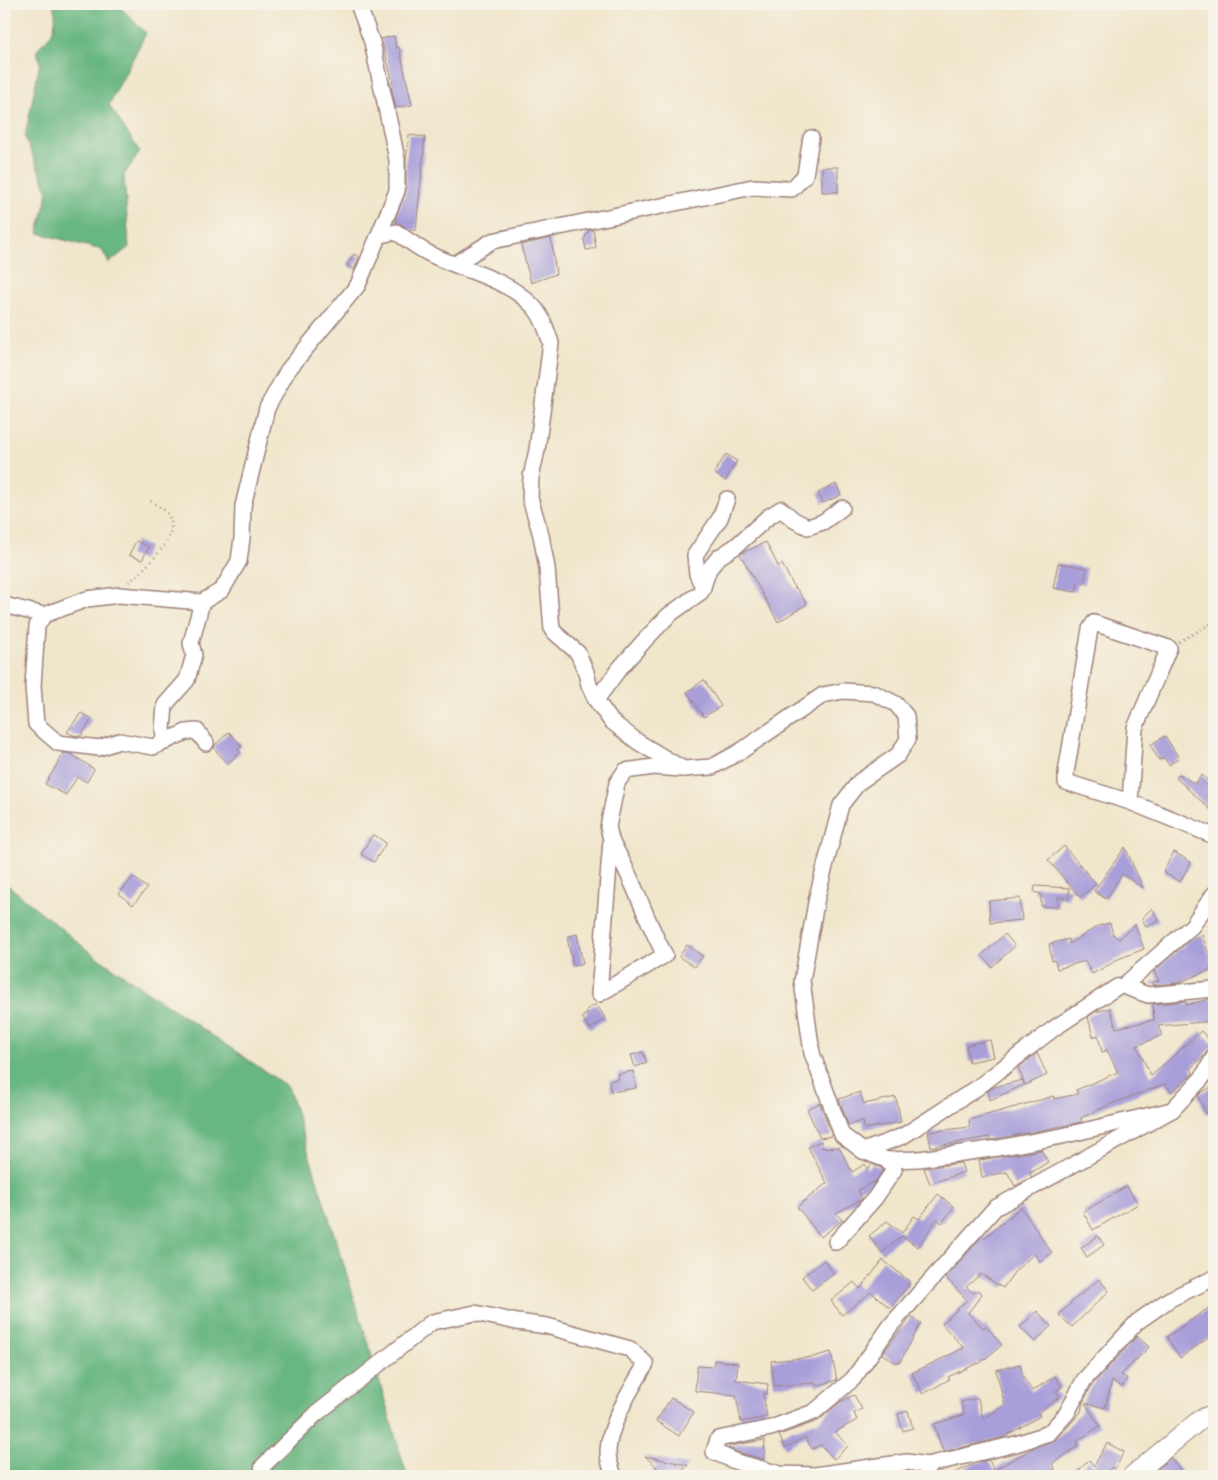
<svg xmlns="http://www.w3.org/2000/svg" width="1218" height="1480" font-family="Dekko,sans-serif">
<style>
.forest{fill:#68b680;stroke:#596a56}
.building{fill:#a89ed9}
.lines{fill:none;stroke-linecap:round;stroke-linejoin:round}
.minor-casing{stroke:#9d827b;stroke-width:18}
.tertiary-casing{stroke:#9d827b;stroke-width:21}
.path{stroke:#9d827b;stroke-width:2.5;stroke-dasharray:1 4;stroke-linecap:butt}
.minor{stroke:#fff;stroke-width:15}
.tertiary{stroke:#fff;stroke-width:19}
</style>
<rect width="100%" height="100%" fill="#f7f3e8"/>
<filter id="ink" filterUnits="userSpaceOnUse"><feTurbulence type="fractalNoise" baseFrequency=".02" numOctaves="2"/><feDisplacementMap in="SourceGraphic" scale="10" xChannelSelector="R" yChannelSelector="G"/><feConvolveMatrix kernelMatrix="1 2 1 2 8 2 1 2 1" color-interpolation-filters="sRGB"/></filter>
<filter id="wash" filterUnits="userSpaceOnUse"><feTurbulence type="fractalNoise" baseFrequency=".0096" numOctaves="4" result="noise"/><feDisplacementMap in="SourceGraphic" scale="20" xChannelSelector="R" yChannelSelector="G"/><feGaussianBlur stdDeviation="1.12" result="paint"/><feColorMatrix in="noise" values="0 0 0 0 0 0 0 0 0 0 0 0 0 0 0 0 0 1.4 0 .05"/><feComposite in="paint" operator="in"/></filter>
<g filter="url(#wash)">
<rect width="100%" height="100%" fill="#f0e6cb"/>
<!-- forest -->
<g class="forest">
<path d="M53 4H122L120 7 146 33 109 105 140 152 124 175 129 247 109 263 102 250 38 233 48 192 25 137 40 62C35 46 38 49 48 38 56 30 57 14 53 4Z"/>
<path d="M4 882 91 953 288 1087 370 1349 407 1476H4Z"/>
</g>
<g id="blocks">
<!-- building -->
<g class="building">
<path d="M394 36 396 48 399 47 402 60 412 105 396 108 390 83 393 82 381 39Z"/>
<path d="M409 135 425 137 416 230H409L401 224 396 223V217L406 191V160Z"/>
<rect x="822" y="167" width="16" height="25"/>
<path d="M589 230H593L596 248 586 250 584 239Z"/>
<path d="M551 238 556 274 531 283 521 245Z"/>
<path d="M354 254 359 257 354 270 347 265Z"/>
<path d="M726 454 737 461 725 481 714 473Z"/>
<path d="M836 484 841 495 823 503 818 493Z"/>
<path d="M136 541 149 547 142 560 129 555Z"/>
<path d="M766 542 778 566 782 564 795 589 796 588 807 604 778 622 740 554Z"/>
<path d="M1058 563 1087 568 1084 584 1078 583 1076 592 1053 588Z"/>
<path d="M704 680 721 706 704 717 687 692Z"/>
<path d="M81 713 92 719 81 736 73 735 67 732Z"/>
<path d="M229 732 242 746 238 749 241 752 227 764 214 748 215 745Z"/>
<path d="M1165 736 1179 758 1169 765 1164 758 1159 760 1150 745Z"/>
<path d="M64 753 71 754 94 769 87 782 77 777 66 795 45 784Z"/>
<path d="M1179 774 1195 784 1202 775 1210 783 1205 789 1214 796V813L1176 778Z"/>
<path d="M373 834 386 843 374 862 361 854Z"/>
<path d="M1064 846 1096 884 1080 897 1048 860Z"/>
<path d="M1125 847 1143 888 1122 874 1106 899 1094 891Z"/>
<path d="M1174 852 1191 862 1180 882 1163 872Z"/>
<path d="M133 877 147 888 133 905 119 894Z"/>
<path d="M1035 886 1070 888 1068 899 1058 897V907L1041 906V894L1034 892Z"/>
<path d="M1020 898 1022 920 990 923 989 901Z"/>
<path d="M1152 908 1159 921 1146 927 1142 918Z"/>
<path d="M1110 923 1113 935H1114L1119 939 1135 924 1144 949 1113 961 1114 962 1092 974 1085 961 1057 969 1055 960 1052 961 1049 944 1069 939V944L1098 926Z"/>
<path d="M577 934 583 964 573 966 567 937Z"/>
<path d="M1005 934 1015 946 992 967 982 955Z"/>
<path d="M1202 935 1214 968 1178 983 1152 985V982L1159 981 1154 971 1191 939Z"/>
<path d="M687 945 703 956 695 967 679 957Z"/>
<path d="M1214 998V1021L1158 1026 1162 1035 1137 1046 1151 1076 1201 1031 1214 1045V1047L1209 1049 1203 1057 1191 1068 1193 1074 1172 1092 1165 1084 1111 1104 1081 1118 1082 1122 996 1139 990 1140 989 1137 931 1147 928 1132 970 1127 969 1120 1054 1096V1099L1078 1094 1076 1090 1118 1072 1107 1050 1102 1052 1098 1035 1093 1037 1088 1017 1095 1012 1110 1008 1116 1028 1154 1020 1153 1004 1186 1001V1005Z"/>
<path d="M596 1004 606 1019 590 1029 582 1017 588 1013 586 1010Z"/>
<path d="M990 1040 994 1057 969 1062 966 1045Z"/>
<path d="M643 1052 647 1063 635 1067 631 1055Z"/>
<path d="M1037 1053 1047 1075 1025 1085 1018 1068Z"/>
<path d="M633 1071 636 1088 611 1092 609 1081 618 1079 617 1074Z"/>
<path d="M1023 1080 1024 1085 990 1100 988 1091 994 1087Z"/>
<path d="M1214 1086V1111L1206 1114 1198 1096 1202 1092Z"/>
<path d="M860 1092 864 1104 896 1097 901 1122 864 1129 863 1121 848 1125 839 1099Z"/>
<path d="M820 1103 832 1136 820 1138 807 1109Z"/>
<path d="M821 1141 822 1148 839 1147 852 1172 865 1164 867 1169 872 1164 881 1168 883 1170 876 1181 858 1190 862 1199 836 1213 842 1220 821 1237 797 1207 827 1183 808 1147Z"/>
<path d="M1041 1150 1048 1162 1029 1174 1032 1177 1015 1186 1007 1172 982 1177 979 1160Z"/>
<path d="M961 1163 964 1172 930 1184 924 1168Z"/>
<path d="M1127 1186 1138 1204 1093 1230 1083 1212Z"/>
<path d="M938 1194 954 1207 942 1223 937 1219 918 1247 902 1236 882 1253 869 1236 887 1221 902 1233 914 1216 919 1219Z"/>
<path d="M1021 1207 1052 1253 1040 1261 1034 1254 1015 1271 1003 1288 981 1274 966 1287 974 1293 978 1290 982 1294 968 1313 983 1328 986 1326 1002 1345 979 1364 978 1363 948 1377 950 1379 923 1394 912 1373 964 1348 942 1324 967 1300 946 1278 982 1236 984 1238Z"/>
<path d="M1098 1236 1104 1245 1087 1257 1081 1248Z"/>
<path d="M824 1260 834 1274 812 1290 802 1277Z"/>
<path d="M883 1260 909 1281V1285L890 1308 871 1292 842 1315 831 1301 854 1282 860 1289Z"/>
<path d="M1099 1279 1109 1291 1072 1327 1059 1315 1075 1299Z"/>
<path d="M1214 1304V1334L1180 1358 1167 1337Z"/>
<path d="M1037 1311 1051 1326 1035 1342 1020 1327Z"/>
<path d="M911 1317 921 1323 900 1362H895L882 1354Z"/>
<path d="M1137 1336 1149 1347 1121 1375 1127 1378 1122 1387 1112 1381 1105 1408 1085 1403 1100 1426 1077 1441 1078 1446 1052 1464 1055 1469 1043 1476H948L976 1463 989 1460 994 1470 1035 1447 1056 1440 1081 1412 1083 1402 1092 1385Z"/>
<path d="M831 1352 837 1380 816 1386 815 1383 774 1386 771 1361 813 1357Z"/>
<path d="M714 1360 738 1363 736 1380 768 1384 767 1394H763L767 1417 741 1422 736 1395 695 1391 697 1366 713 1367Z"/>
<path d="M1020 1364 1023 1377 1032 1391 1055 1376 1062 1387 1056 1391 1060 1397 1038 1413 1040 1416 1004 1437 943 1452 934 1424 964 1415 961 1402 978 1398 983 1419 1005 1405 996 1370Z"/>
<path d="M854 1395 862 1409 854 1413 857 1420 835 1432 848 1446 834 1459 821 1445 812 1449 805 1437 785 1448 779 1435 818 1421 840 1402Z"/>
<path d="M671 1398 694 1412 679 1436 656 1421Z"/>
<path d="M908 1411 913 1428 903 1431 898 1414Z"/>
<path d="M765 1440 764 1459 740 1453 729 1448V1446Z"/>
<path d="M1107 1443 1124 1452 1115 1469 1112 1467 1103 1476H1073L1089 1460 1094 1466Z"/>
<path d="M645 1456 678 1463 688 1465 678 1476H648L657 1467Z"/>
<path d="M1171 1458 1185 1476H1149Z"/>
<path d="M907 1471 908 1476H878Z"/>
</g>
</g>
</g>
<g filter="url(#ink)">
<use href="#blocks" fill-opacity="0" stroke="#9d827b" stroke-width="1"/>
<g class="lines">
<defs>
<g id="minor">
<path d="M380 235 396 232C408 240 419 249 432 255 465 271 505 278 532 305 542 315 547 331 551 343L537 450 531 477 530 498 541 535 547 568 552 630 578 653 586 672 589 685 596 700 611 721 638 742 683 769 712 767 741 751 823 695 843 691 874 693 896 704 906 716 908 739 898 755 859 782 841 805 817 897 802 981 812 1053 842 1135 863 1151 887 1160 919 1159 998 1148 1062 1136 1172 1110"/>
<path d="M455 264 492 241 753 187 792 189 805 175 811 138"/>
<path d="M703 587 697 574 695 555 720 518 727 499"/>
<path d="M4 605 44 615"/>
<path d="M596 700 619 669 644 641 669 615 701 592 709 569 719 557 736 546 768 517 781 509 794 520 808 527 823 522 842 508"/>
<path d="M165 742 163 729 165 705 187 680 194 655 191 643 202 602"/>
<path d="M206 743 197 731 186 732 153 747 119 741 99 748 58 743 36 724 33 686 37 626 44 615 87 599 119 595 202 602 222 590 239 561 242 538 243 506 267 408 288 370 358 285 397 191V160L392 135 372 42 358 4"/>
<path d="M1130 802 1135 728 1169 648 1094 623 1090 629 1066 773V782L1130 802 1214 836"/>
<path d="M611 840 599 994 665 955C645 919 634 879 612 843L608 827 617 783 625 771 654 767 682 769"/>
<path d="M1123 986 1148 995 1214 989"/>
<path d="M863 1151 903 1136 977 1088 1053 1029 1117 987 1123 986 1192 926 1214 894"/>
<path d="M836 1242 875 1198 894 1170 887 1160"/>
<path d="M927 1465 1016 1444 1049 1433 1067 1413 1084 1380 1137 1322 1170 1299 1214 1278"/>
<path d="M261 1476 263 1466 316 1414 432 1322 475 1313 517 1322 547 1326 630 1349 646 1364C632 1387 608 1426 608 1453 608 1461 612 1469 614 1476"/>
<path d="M926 1476 927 1465 907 1462 815 1475 780 1474 737 1462 714 1452 718 1439 771 1428 814 1412 853 1379 891 1325 995 1208 1172 1110 1202 1078 1214 1057"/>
</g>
<path id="tertiary" d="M1132 1476 1201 1419 1214 1414"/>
</defs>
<!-- minor casing -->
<use href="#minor" class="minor-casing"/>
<!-- tertiary casing -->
<use href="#tertiary" class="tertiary-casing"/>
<!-- path -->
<g class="path">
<path d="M129 582C143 570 179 539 170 518 166 510 157 505 149 500"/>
<path d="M1179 642 1214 622"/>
</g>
<!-- minor -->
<use href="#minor" class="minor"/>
<!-- tertiary -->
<use href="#tertiary" class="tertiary"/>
</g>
</g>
<!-- margin -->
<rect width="1218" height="1480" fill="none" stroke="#f7f3e8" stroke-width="20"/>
</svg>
